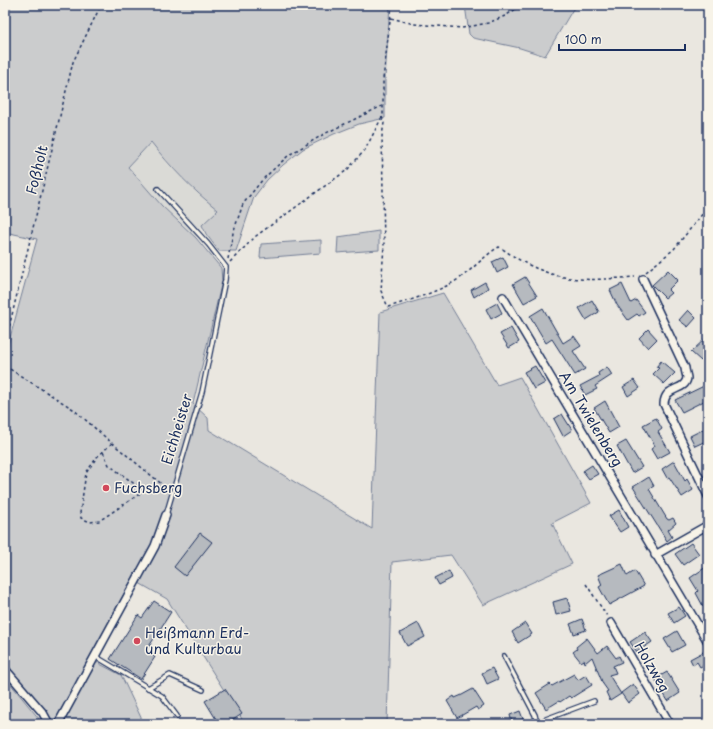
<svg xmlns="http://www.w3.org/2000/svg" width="713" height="729" font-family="'Playpen Sans',sans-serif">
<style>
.built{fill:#dadad6}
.green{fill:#cbcccd;stroke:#737e96}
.building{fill:#b6babf;stroke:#1b2f5e}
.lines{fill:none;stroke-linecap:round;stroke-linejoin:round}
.service-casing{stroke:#1b2f5e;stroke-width:6}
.minor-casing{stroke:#1b2f5e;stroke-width:10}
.path{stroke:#1b2f5e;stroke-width:1.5;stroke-dasharray:3 3;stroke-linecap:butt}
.service{stroke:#f7f3e8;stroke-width:3.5}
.minor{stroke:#f7f3e8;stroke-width:7}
.poi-dot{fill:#d1495b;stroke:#f7f3e8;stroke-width:1.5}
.labels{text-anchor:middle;stroke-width:3;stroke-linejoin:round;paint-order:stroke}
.street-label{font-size:14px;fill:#1b2f5e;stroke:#f7f3e8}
.poi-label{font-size:14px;fill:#1b2f5e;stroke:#f7f3e8;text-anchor:start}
</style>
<rect width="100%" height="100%" fill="#eae7e0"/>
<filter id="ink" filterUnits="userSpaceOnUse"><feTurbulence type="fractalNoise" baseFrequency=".025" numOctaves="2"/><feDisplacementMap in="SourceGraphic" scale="8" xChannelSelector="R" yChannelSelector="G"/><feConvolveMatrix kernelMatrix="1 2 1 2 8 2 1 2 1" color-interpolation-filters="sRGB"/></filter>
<g filter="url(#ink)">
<!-- built -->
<path class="built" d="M151 142 167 163 194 190 218 210 202 225 196 238 162 206 128 167Z"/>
<!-- green -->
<g class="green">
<path d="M5 5H390L385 78V118L359 124 334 134 303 149 283 165 267 180 254 197 236 251H219L206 234 202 225 218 210C193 190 171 168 151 142L128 167 162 206 196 238 221 268 222 281 193 404 208 418 209 430 372 529 380 312 443 293 497 385 520 377 591 503 552 523 572 564 483 605 451 555 392 562 387 724H233L242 719 167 599 132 579 54 723 45 709 5 663V356L37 239 5 232Z"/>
<path d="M465 5H586L573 9 545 56 520 48 473 38 469 34Z"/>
<path d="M379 231V250L337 253 338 237Z"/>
<path d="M321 240V253L260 258 261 244Z"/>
<path d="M96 662 121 675 144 724H61Z"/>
<path d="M5 677 40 720 42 724H5Z"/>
</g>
<!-- building -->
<g class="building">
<path d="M503 257 508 267 497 273 492 262Z"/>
<path d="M668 270 678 280 668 290 671 293 665 298 652 285Z"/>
<path d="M525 277 537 296 524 303 513 284Z"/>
<path d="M485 282 488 288 474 297 471 290Z"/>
<path d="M622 284 631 303 636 300 645 312 639 316 637 314 628 320 617 305 610 290Z"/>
<path d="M592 300 599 312 586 320 579 308Z"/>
<path d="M497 303 502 313 491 319 486 309Z"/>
<path d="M543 308 563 343 574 336 581 346 573 351 585 369 575 375 552 339 546 343 530 316Z"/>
<path d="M688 310 696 318 688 327 679 320Z"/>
<path d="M511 328 519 342 509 348 500 334Z"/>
<path d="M648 329 657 339 648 348 639 338Z"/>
<path d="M708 336V354L701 361 691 352Z"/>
<path d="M661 361 675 373 664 384 653 374 659 368 656 367Z"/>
<path d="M535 366 545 383 534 389 524 372Z"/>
<path d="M607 367 612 375 595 386 597 389 585 395 580 386 599 376 598 373Z"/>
<path d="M634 380 640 388 628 396 623 387Z"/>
<path d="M708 384V399L682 412 675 400Z"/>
<path d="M605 401 619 427 609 433 594 408Z"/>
<path d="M562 414 572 430 563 436 554 419Z"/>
<path d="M656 418 662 429 658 432 670 452 657 459 651 449 655 446 643 425Z"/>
<path d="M708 427V440L695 446 690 436Z"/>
<path d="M626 441 642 467 632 473 617 446Z"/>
<path d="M674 461 685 481 687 479 693 490 682 497 669 477 667 478 662 469Z"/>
<path d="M592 465 598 474 589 479 583 471Z"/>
<path d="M649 477 654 486 649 489 667 519 669 520 673 518 676 523 668 530 672 537 667 541 633 487Z"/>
<path d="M619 510 628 527 620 532 609 516Z"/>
<path d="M200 533 212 542 185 576 174 567Z"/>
<path d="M691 543 699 554 683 565 675 554Z"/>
<path d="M622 564 627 576 635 571 644 586 609 605 599 587 602 585 598 575Z"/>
<path d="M706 567 708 571V603L703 606 696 593 698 591 690 578Z"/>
<path d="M449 571 452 578 439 585 435 578Z"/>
<path d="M567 598 571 611 556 615 553 602Z"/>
<path d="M154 601 171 612 146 651 155 657 141 679 110 659 138 615 142 618Z"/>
<path d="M679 607 685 616 674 623 668 613Z"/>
<path d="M582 619 586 630 574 634 570 624Z"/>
<path d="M418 623 425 637 407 646 400 633Z"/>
<path d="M525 623 532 634 518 643 512 632Z"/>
<path d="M677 631 685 645 672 652 664 639Z"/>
<path d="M645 632 652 642 637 652 630 642Z"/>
<path d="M587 638 598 653 607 646 616 658 619 656 622 662 613 666 616 673 609 675 621 694 610 701 606 692 608 691 603 684 592 657 585 663 584 660 581 662 573 652 577 649 576 647Z"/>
<path d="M705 651 708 657V663L700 667 697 662 693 665 690 659Z"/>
<path d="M492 668 498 679 487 684 482 673Z"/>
<path d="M667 672 680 693 668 701 655 679Z"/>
<path d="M574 674 578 680 586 675 592 685 571 698 569 696 560 702 559 701 546 709 536 693 550 684 552 686Z"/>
<path d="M633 684 640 694 628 703 621 693Z"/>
<path d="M225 689 242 714 227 724H219L205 701Z"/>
<path d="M473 689 484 706 478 710 476 707 457 718 447 701 454 696 455 698 462 695Z"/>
<path d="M520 711 523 719 512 723 510 715Z"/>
</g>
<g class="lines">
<defs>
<g id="service">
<path d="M158 189 208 244 226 267 225 280 202 392 166 515"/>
<path d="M95 656 162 696 177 716"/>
<path d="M504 656 535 715 537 724"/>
<path d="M148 688 170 675 203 690"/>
<path d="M539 724 546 719 594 701"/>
</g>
<g id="minor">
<path d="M643 279 685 368C685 371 687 376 687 378 685 392 665 385 664 404L708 496"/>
<path d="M503 297 708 642"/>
<path d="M655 555 708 525"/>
<path d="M611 623 670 724"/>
<path d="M5 669 43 713 49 724"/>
<path d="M58 724 155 546 166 515"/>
</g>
</defs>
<!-- service casing -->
<use href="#service" class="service-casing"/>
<!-- minor casing -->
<use href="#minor" class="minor-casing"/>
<!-- path -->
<g class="path">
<path d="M391 18 414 24 462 28 488 23 505 16 522 5"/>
<path d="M382 117 384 123 382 136 384 245 381 291 388 307C408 301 434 293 452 283 469 274 483 256 499 247 508 252 515 258 525 263 566 284 591 280 635 277"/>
<path d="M228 259 233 233 243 204 263 179 289 155 324 134 382 106"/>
<path d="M230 262 256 236 347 170 365 150 383 115V79L392 5"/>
<path d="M646 272 674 249 708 207"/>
<path d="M5 344 73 62 101 5"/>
<path d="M5 366 73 409 112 443 164 486 166 492"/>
<path d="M112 443 97 457 86 473 80 513 81 518 90 522 99 521 144 491"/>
<path d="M103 452 109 465 144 491 164 486"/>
<path d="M586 584 607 616"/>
</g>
<!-- service -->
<use href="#service" class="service"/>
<!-- minor -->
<use href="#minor" class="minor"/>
</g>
</g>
<!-- markers -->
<g class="poi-dot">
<circle cx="106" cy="488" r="4"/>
<circle cx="137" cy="641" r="4"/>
</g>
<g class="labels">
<!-- street labels -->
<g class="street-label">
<text transform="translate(37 170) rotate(-76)" y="5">Foßholt</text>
<text transform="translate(591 419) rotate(59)" y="5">Am Twielenberg</text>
<text transform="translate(177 429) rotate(-73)" y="5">Eichheister</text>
<text transform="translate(652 667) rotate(60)" y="5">Holzweg</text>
</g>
<!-- poi labels -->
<g class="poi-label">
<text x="114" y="493">Fuchsberg</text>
<text x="145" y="638">Heißmann Erd-<tspan x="145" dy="16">und Kulturbau</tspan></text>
</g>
</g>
<!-- margin -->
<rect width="713" height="729" fill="none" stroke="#f7f3e8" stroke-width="20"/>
<rect x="10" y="10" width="693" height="709" fill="none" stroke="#1b2f5e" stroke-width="1.5" filter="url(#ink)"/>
<!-- scale -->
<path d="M559 44v6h126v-6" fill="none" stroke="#1b2f5e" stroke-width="2"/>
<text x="565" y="44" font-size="12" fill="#1b2f5e" stroke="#f7f3e8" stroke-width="3" paint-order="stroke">100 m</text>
</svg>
